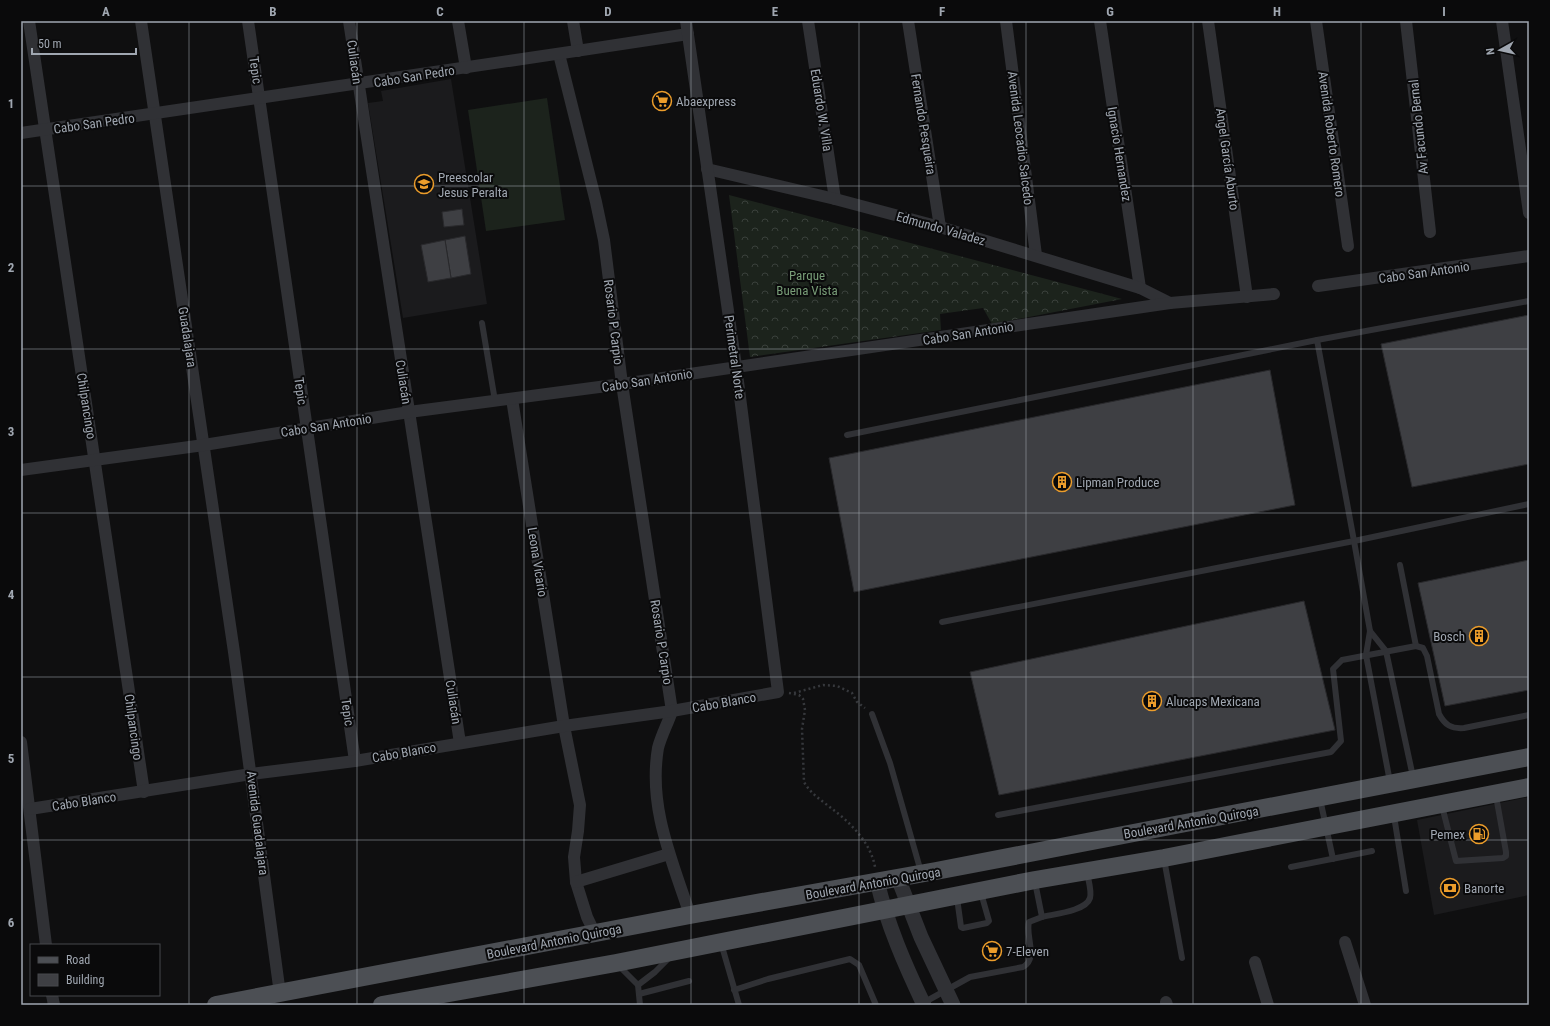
<svg xmlns="http://www.w3.org/2000/svg" width="1550" height="1026" font-family="'Roboto Condensed',sans-serif">
<style>
.built{fill:#1b1b1d}
.forest{fill:url(#forest-crowns)}
.garden{fill:#1c231c}
.building{fill:#3e3f43;stroke:#29292c}
.lines{fill:none;stroke-linecap:round;stroke-linejoin:round}
.path{stroke:#36383c;stroke-width:2.5;stroke-dasharray:2 3;stroke-linecap:butt}
.service{stroke:#303135;stroke-width:6}
.minor{stroke:#303135;stroke-width:12}
.tertiary{stroke:#303135;stroke-width:15}
.primary{stroke:#4c4f54;stroke-width:18}
.grid{fill:none;stroke:#a0a7b1;stroke-width:1;stroke-opacity:0.55}
.labels{text-anchor:middle;stroke-width:4;stroke-linejoin:round;paint-order:stroke}
.street-label{font-size:13px;fill:#a0a7b1;stroke:#0a0a0b}
.poi-label{font-size:13px;fill:#a0a7b1;stroke:#0a0a0b;text-anchor:start}
.park-label{font-size:13px;fill:#789c77;stroke:#0a0a0b}
.neatline{fill:none;stroke:#a0a7b1;stroke-width:1.5}
.grid-label{font-size:13px;text-anchor:middle;font-weight:bold;fill:#a0a7b1}
</style>
<defs>
<pattern id="forest-crowns" width="20" height="18" patternUnits="userSpaceOnUse"><rect width="20" height="18" fill="#1c231c"/><path d="M2 6a3 3 0 1 1 6 0M12 15a3 3 0 1 1 6 0" fill="none" stroke="#3a403b"/></pattern>
</defs>
<rect width="100%" height="100%" fill="#0f0f10"/>
<!-- built -->
<g class="built">
<path d="M451 79 487 304 403 318 368 103 383 101 381 91Z"/>
<path d="M1529 797V895L1434 915 1417 820Z"/>
</g>
<!-- forest -->
<path class="forest" d="M729 195 1122 299 992 324 983 308 940 314 941 330 750 357Z"/>
<!-- garden -->
<path class="garden" d="M547 98 565 220 486 231 468 110Z"/>
<!-- building -->
<g class="building">
<path d="M462 209 464 225 444 227 442 212Z"/>
<path d="M465 236 471 274 451 278 445 240Z"/>
<path d="M445 240 451 278 428 282 421 245Z"/>
<path d="M1529 315V464L1412 487 1381 344Z"/>
<path d="M1270 370 1295 505 854 592 829 458Z"/>
<path d="M1529 560V690L1445 706 1418 583Z"/>
<path d="M1304 601 1335 730 999 795 970 672Z"/>
</g>
<g class="lines">
<!-- path -->
<g class="path">
<path d="M789 693 799 695 803 699 805 710 802 729 804 782C810 793 821 800 831 808 850 822 871 843 875 867"/>
<path d="M794 693 823 685 837 686 852 693 857 702 865 708"/>
</g>
<!-- service -->
<g class="service">
<path d="M482 323 495 401"/>
<path d="M1317 340 1529 301"/>
<path d="M847 435 1317 340 1354 541 942 622"/>
<path d="M1400 565 1416 646"/>
<path d="M1370 631 1386 651 1413 777"/>
<path d="M872 714 890 763 921 872"/>
<path d="M1390 782 1366 655 1370 631 1354 541 1529 504"/>
<path d="M1320 799 1333 859"/>
<path d="M1442 806 1456 861 1503 858 1506 856V852L1496 796"/>
<path d="M998 815 1331 752 1341 741 1333 669 1342 660 1416 646 1423 648 1427 656 1439 714C1445 725 1451 729 1464 728L1529 715"/>
<path d="M1394 816 1406 891"/>
<path d="M1164 859 1182 958"/>
<path d="M1291 867 1372 851"/>
<path d="M957 898 961 927 963 928 987 923 989 921 981 893"/>
<path d="M1042 917C1054 914 1086 911 1090 898 1092 890 1088 880 1087 872"/>
<path d="M721 943 739 1005"/>
<path d="M618 965 638 985 640 1005"/>
<path d="M638 985 655 972 670 957"/>
<path d="M734 990 768 979 850 959 859 965 876 1005"/>
<path d="M639 994 689 981"/>
<path d="M923 1003 970 977 1023 967C1039 958 1025 937 1029 922L1042 917 1035 882"/>
</g>
<!-- minor -->
<g class="minor">
<path d="M29 21 144 792"/>
<path d="M141 21 234 652 280 994"/>
<path d="M248 21 355 761"/>
<path d="M349 21 460 743"/>
<path d="M458 21 466 68"/>
<path d="M573 21 578 51"/>
<path d="M808 21 835 199"/>
<path d="M908 21 940 227"/>
<path d="M1006 21 1036 255"/>
<path d="M1100 21 1140 288"/>
<path d="M1208 21 1247 297"/>
<path d="M1316 21 1348 246"/>
<path d="M1406 21 1430 232"/>
<path d="M1502 21 1529 213"/>
<path d="M559 54 596 202 604 240 622 384 672 711C668 723 661 736 658 748 648 807 672 860 690 915"/>
<path d="M21 133C244 101 466 68 688 34"/>
<path d="M707 169 835 199 940 227 1140 288 1170 303"/>
<path d="M1318 286 1529 256"/>
<path d="M512 399 564 726 580 805 578 831 574 857 576 882 587 917 595 934"/>
<path d="M21 470 204 445 409 412 622 384 1170 303 1274 294"/>
<path d="M21 742 46 945"/>
<path d="M30 809 251 774 355 761 564 726 672 711 778 692 736 366 686 21"/>
<path d="M576 882 669 854"/>
<path d="M1345 942 1365 1005"/>
<path d="M1255 962 1268 1005"/>
<path d="M52 995 54 1005"/>
<path d="M1166 1002 1167 1005"/>
</g>
<!-- tertiary -->
<g class="tertiary">
<path d="M898 878 921 937 953 1005"/>
<path d="M877 881C887 924 905 965 924 1005"/>
</g>
<!-- primary -->
<g class="primary">
<path d="M216 1005 690 915 936 871 1529 757"/>
<path d="M382 1005 616 963 1035 880 1164 858 1529 787"/>
</g>
</g>
<!-- grid -->
<path class="grid" d="M189 21V1005M357 21V1005M524 21V1005M691 21V1005M859 21V1005M1026 21V1005M1193 21V1005M1361 21V1005M21 186H1529M21 349H1529M21 513H1529M21 677H1529M21 840H1529"/>
<!-- icons -->
<defs>
<symbol id="supermarket-ring" viewBox="-11 -11 22 22"><circle r="9.5" fill="#0a0a0b" stroke="#ec9d2b" stroke-width="1.5"/><path d="M-6-5.5h2.5l.6 2H6L4.5 2H-2.5L-4.4-4H-6ZM-1.5 3.2a1.3 1.3 0 1 0 .1 0ZM3 3.2a1.3 1.3 0 1 0 .1 0Z" fill="#ec9d2b"/></symbol>
<symbol id="school-ring" viewBox="-11 -11 22 22"><circle r="9.5" fill="#0a0a0b" stroke="#ec9d2b" stroke-width="1.5"/><path d="M0-5L7-2L0 1L-7-2ZM-4 1L0 2.5L4 1V4Q0 6-4 4Z" fill="#ec9d2b"/></symbol>
<symbol id="building-ring" viewBox="-11 -11 22 22"><circle r="9.5" fill="#0a0a0b" stroke="#ec9d2b" stroke-width="1.5"/><path d="M-4-6H4V6H1V3H-1V6H-4ZM-2.5-4.3h1.7v1.8h-1.7ZM.8-4.3h1.7v1.8H.8ZM-2.5-1h1.7V.8h-1.7ZM.8-1h1.7V.8H.8Z" fill="#ec9d2b"/></symbol>
<symbol id="fuel-ring" viewBox="-11 -11 22 22"><circle r="9.5" fill="#0a0a0b" stroke="#ec9d2b" stroke-width="1.5"/><path d="M-5.5-6h7V0h2V4h1.3V-2.5L3-4.5l.8-.8L6-3V5H2.5V1h-1V6h-7ZM-4.2-4.7v3.2H.2V-4.7Z" fill="#ec9d2b"/></symbol>
<symbol id="bank-ring" viewBox="-11 -11 22 22"><circle r="9.5" fill="#0a0a0b" stroke="#ec9d2b" stroke-width="1.5"/><path d="M-6-4H6V4H-6ZM0-2.3a2.3 2.3 0 1 0 0 4.6a2.3 2.3 0 1 0 0-4.6Z" fill="#ec9d2b"/></symbol>
</defs>
<g fill-rule="evenodd">
<use href="#supermarket-ring" x="651" y="90" width="22" height="22"/>
<use href="#school-ring" x="413" y="173" width="22" height="22"/>
<use href="#building-ring" x="1051" y="471" width="22" height="22"/>
<use href="#building-ring" x="1468" y="625" width="22" height="22"/>
<use href="#building-ring" x="1141" y="690" width="22" height="22"/>
<use href="#fuel-ring" x="1468" y="823" width="22" height="22"/>
<use href="#bank-ring" x="1439" y="877" width="22" height="22"/>
<use href="#supermarket-ring" x="981" y="940" width="22" height="22"/>
</g>
<g class="labels">
<!-- street labels -->
<g class="street-label">
<text transform="translate(355 62) rotate(82)" y="5">Culiacán</text>
<text transform="translate(256 70) rotate(82)" y="5">Tepic</text>
<text transform="translate(414 76) rotate(-9)" y="5">Cabo San Pedro</text>
<text transform="translate(822 110) rotate(81)" y="5">Eduardo W. Villa</text>
<text transform="translate(94 123) rotate(-8)" y="5">Cabo San Pedro</text>
<text transform="translate(924 124) rotate(81)" y="5">Fernando Pesqueira</text>
<text transform="translate(1418 127) rotate(-96)" y="5">Av Facundo Bernal</text>
<text transform="translate(1332 134) rotate(82)" y="5">Avenida Roberto Romero</text>
<text transform="translate(1021 138) rotate(83)" y="5">Avenida Leocadio Salcedo</text>
<text transform="translate(1120 154) rotate(81)" y="5">Ignacio Hernandez</text>
<text transform="translate(1228 159) rotate(82)" y="5">Angel García Aburto</text>
<text transform="translate(941 228) rotate(16)" y="5">Edmundo Valadez</text>
<text transform="translate(1424 272) rotate(-8)" y="5">Cabo San Antonio</text>
<text transform="translate(614 322) rotate(83)" y="5">Rosario P Carpio</text>
<text transform="translate(968 333) rotate(-9)" y="5">Cabo San Antonio</text>
<text transform="translate(188 337) rotate(81)" y="5">Guadalajara</text>
<text transform="translate(735 357) rotate(82)" y="5">Perimetral Norte</text>
<text transform="translate(647 380) rotate(-9)" y="5">Cabo San Antonio</text>
<text transform="translate(404 382) rotate(81)" y="5">Culiacán</text>
<text transform="translate(301 391) rotate(82)" y="5">Tepic</text>
<text transform="translate(87 406) rotate(81)" y="5">Chilpancingo</text>
<text transform="translate(326 425) rotate(-9)" y="5">Cabo San Antonio</text>
<text transform="translate(538 562) rotate(81)" y="5">Leona Vicario</text>
<text transform="translate(662 642) rotate(81)" y="5">Rosario P Carpio</text>
<text transform="translate(454 702) rotate(81)" y="5">Culiacán</text>
<text transform="translate(724 702) rotate(-10)" y="5">Cabo Blanco</text>
<text transform="translate(348 712) rotate(82)" y="5">Tepic</text>
<text transform="translate(134 727) rotate(82)" y="5">Chilpancingo</text>
<text transform="translate(404 752) rotate(-10)" y="5">Cabo Blanco</text>
<text transform="translate(84 801) rotate(-9)" y="5">Cabo Blanco</text>
<text transform="translate(1191 822) rotate(-10)" y="5">Boulevard Antonio Quiroga</text>
<text transform="translate(258 823) rotate(83)" y="5">Avenida Guadalajara</text>
<text transform="translate(873 883) rotate(-10)" y="5">Boulevard Antonio Quiroga</text>
<text transform="translate(554 941) rotate(-11)" y="5">Boulevard Antonio Quiroga</text>
</g>
<!-- poi labels -->
<g class="poi-label">
<text x="676" y="106">Abaexpress</text>
<text x="438" y="182">Preescolar<tspan x="438" dy="15">Jesus Peralta</tspan></text>
<text x="1076" y="487">Lipman Produce</text>
<text x="1465" y="641" text-anchor="end">Bosch</text>
<text x="1166" y="706">Alucaps Mexicana</text>
<text x="1465" y="839" text-anchor="end">Pemex</text>
<text x="1464" y="893">Banorte</text>
<text x="1006" y="956">7-Eleven</text>
</g>
<!-- park labels -->
<g class="park-label">
<text x="807" y="280">Parque<tspan x="807" dy="15">Buena Vista</tspan></text>
</g>
</g>
<!-- border -->
<rect width="1550" height="1026" fill="none" stroke="#0a0a0b" stroke-width="44"/>
<!-- legend -->
<rect x="30" y="944" width="130" height="52" fill="#0a0a0b" stroke="#46494d"/>
<rect x="38" y="957" width="20" height="6" fill="#4c4f54" stroke="#46494d"/>
<text x="66" y="964" font-size="12" fill="#a0a7b1">Road</text>
<rect x="38" y="974" width="20" height="12" fill="#3e3f43" stroke="#46494d"/>
<text x="66" y="984" font-size="12" fill="#a0a7b1">Building</text>
<!-- north arrow -->
<g transform="translate(1500 50) rotate(262)" stroke="#0a0a0b" stroke-width="3" paint-order="stroke">
<path d="M0-3L7 15L0 10L-7 15Z" fill="#a0a7b1"/>
<text y="-6" font-size="11" font-weight="bold" text-anchor="middle" fill="#a0a7b1">N</text>
</g>
<!-- scale -->
<path d="M32 48v6h104v-6" fill="none" stroke="#a0a7b1" stroke-width="2"/>
<text x="38" y="48" font-size="12" fill="#a0a7b1" stroke="#0a0a0b" stroke-width="3" paint-order="stroke">50 m</text>
<rect x="22" y="22" width="1506" height="982" class="neatline"/>
<g class="grid-label">
<text x="106" y="16">A</text>
<text x="273" y="16">B</text>
<text x="440" y="16">C</text>
<text x="608" y="16">D</text>
<text x="775" y="16">E</text>
<text x="942" y="16">F</text>
<text x="1110" y="16">G</text>
<text x="1277" y="16">H</text>
<text x="1444" y="16">I</text>
<text x="11" y="108">1</text>
<text x="11" y="272">2</text>
<text x="11" y="436">3</text>
<text x="11" y="599">4</text>
<text x="11" y="763">5</text>
<text x="11" y="927">6</text>
</g>
</svg>
